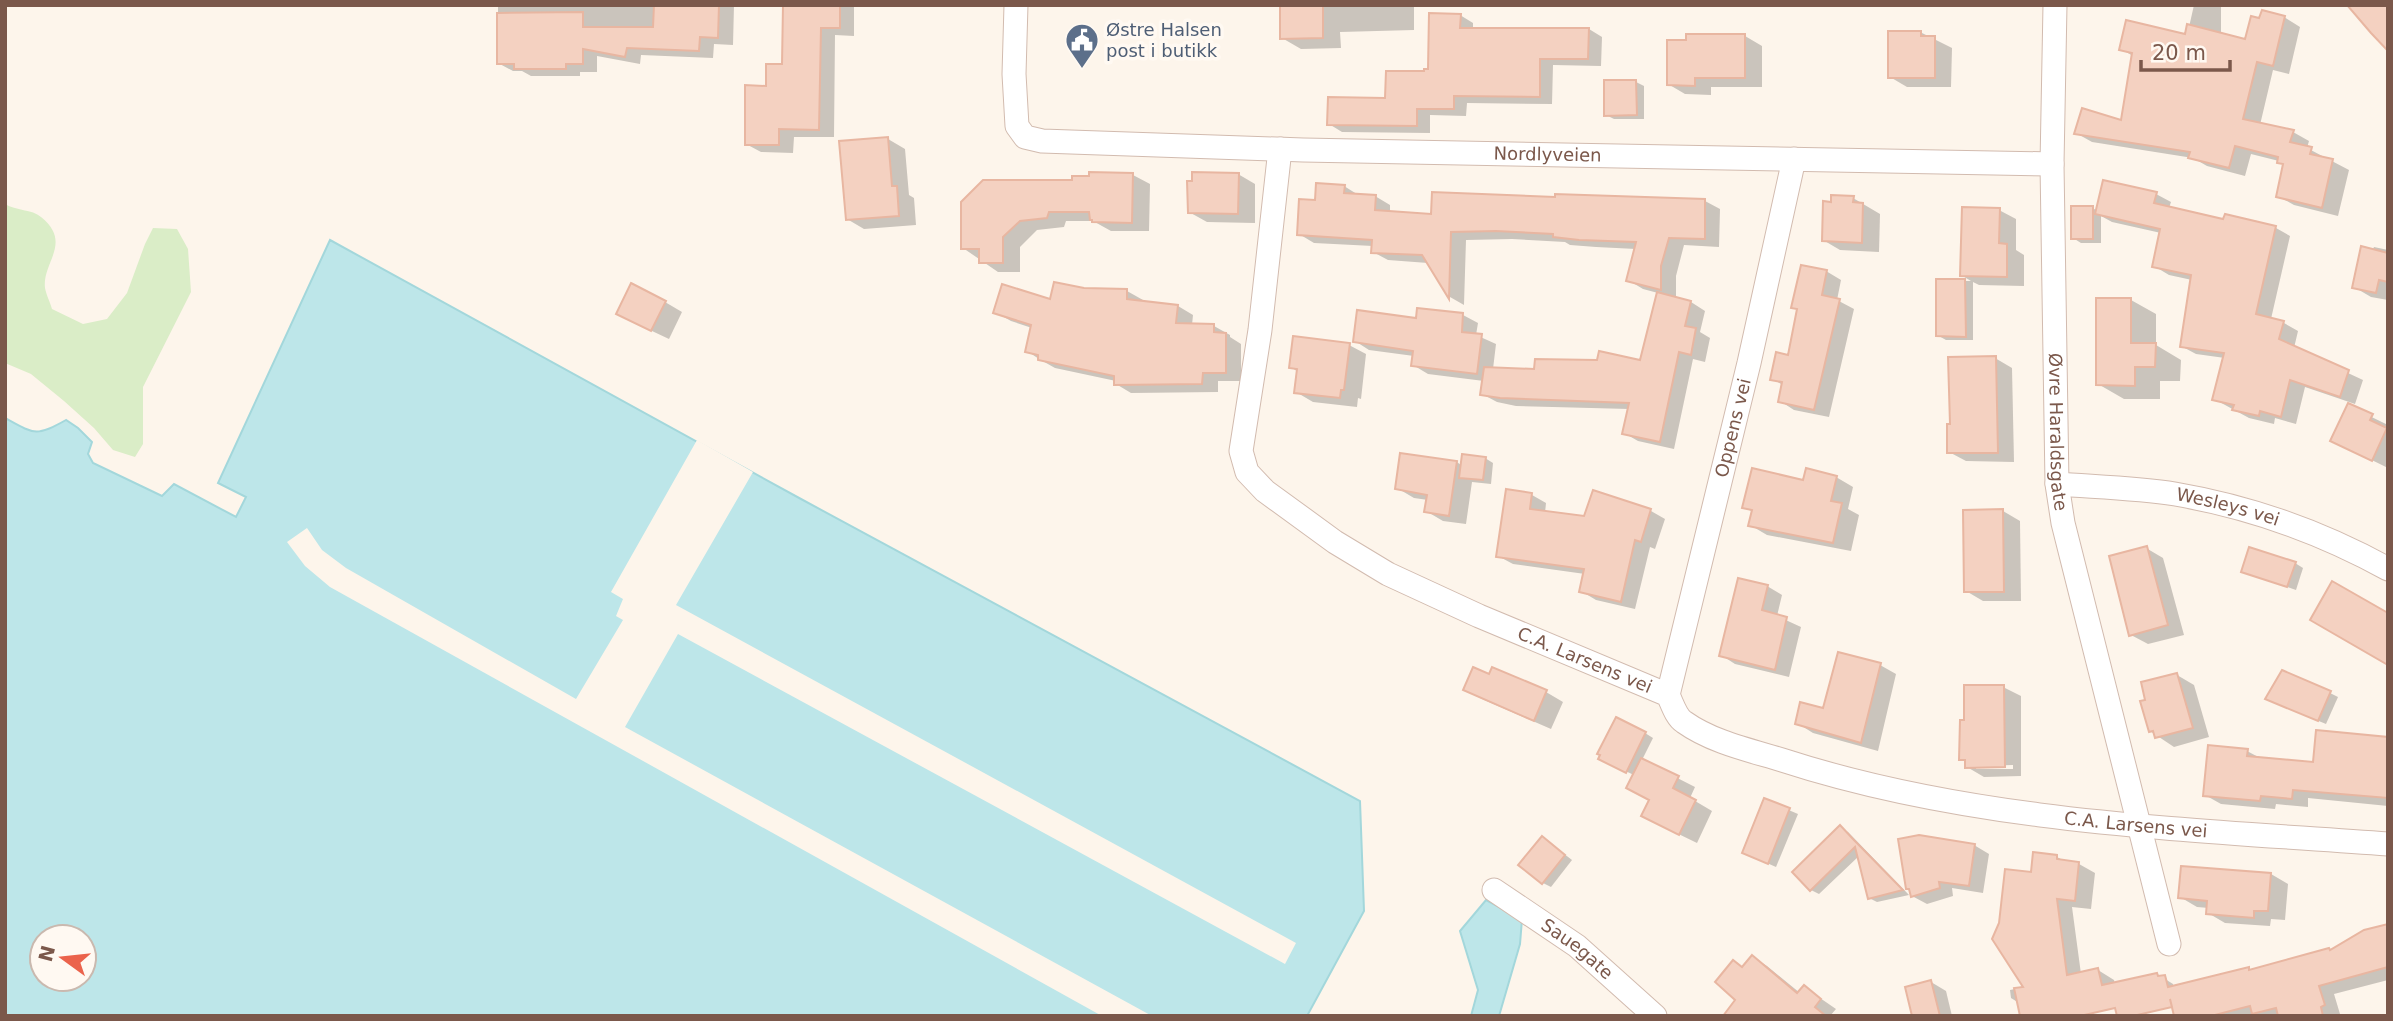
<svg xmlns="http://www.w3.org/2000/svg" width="2393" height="1021" font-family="'DejaVu Sans',sans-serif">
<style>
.green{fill:#daedc7}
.water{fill:#bde6e9;stroke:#a3d7db;stroke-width:2;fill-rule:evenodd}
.pier{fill:#fdf5eb}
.shadow{fill:#0003;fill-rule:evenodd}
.building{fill:#f4d1c1;stroke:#e8b6a1;stroke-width:2}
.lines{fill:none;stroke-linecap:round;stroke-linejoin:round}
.minor-casing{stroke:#d2bbaf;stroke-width:25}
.minor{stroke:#fff;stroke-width:23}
.labels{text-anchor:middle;stroke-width:7;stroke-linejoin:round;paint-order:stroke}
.service-label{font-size:18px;fill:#4e5e75;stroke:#fff9f2;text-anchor:start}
.street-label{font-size:18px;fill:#7b584b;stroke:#fff9f2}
</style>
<rect width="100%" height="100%" fill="#fdf5eb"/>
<!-- green -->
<path class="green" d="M5 204C16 211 32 209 41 217 73 243 42 262 45 288 46 294 50 302 52 309L83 324 107 319 127 293 145 244 153 228 177 229 188 249 191 292 143 387V444L135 457 113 450 94 428 64 401 31 374 5 363Z"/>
<!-- water -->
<g class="water">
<path d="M330 240 801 499 1360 801 1364 911 1307 1016H5V418C34 434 36 437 66 420L78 428 92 442 88 454 93 463 162 496 174 484 236 517 246 497 218 483ZM42 937H84V979H42Z"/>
<path d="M1486 900 1522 919 1520 944 1499 1016H1471L1478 990 1460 931Z"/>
</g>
<!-- pier -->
<path class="pier" d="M697 440 753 472 676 605 1296 943 1285 964 678 634 625 727 1152 1016H1102L330 587 305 566 287 542 307 528 322 550 346 568 576 699 623 620 616 616 623 599 611 592Z"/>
<!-- shadow -->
<g class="shadow">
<path d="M498 5H734L733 45 714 44 713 58 641 55 640 64 597 56V72H580V76H531L522 71H513L498 63Z"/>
<path d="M785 5H854V36L835 35 834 137H794L793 153 761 152 746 144 768 87 784 66Z"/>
<path d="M1281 5H1414V30L1340 32 1341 48 1301 49 1282 38Z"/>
<path d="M2194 5H2221V35L2247 41 2261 20 2284 17 2300 27 2289 74 2273 70 2260 125 2293 132 2309 141 2307 148 2349 170 2338 216 2294 205 2278 196 2284 165 2279 161 2251 154 2245 176 2207 166 2193 158 2092 142 2076 133 2123 122 2133 56 2121 49 2187 36Z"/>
<path d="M1460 15 1473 23V30L1589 29 1602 37 1601 66 1553 65 1552 104 1467 103 1466 116 1430 115V133L1342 132 1329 124 1387 100 1430 71Z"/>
<path d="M1920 32 1952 48 1951 87H1907L1890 77Z"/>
<path d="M1745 36 1762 46V87H1711V95L1685 94 1668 84Z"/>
<path d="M1636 82 1644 86V119H1614L1606 115Z"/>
<path d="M888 139 905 149 909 195 914 198 916 225 864 229 847 219Z"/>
<path d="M1238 174 1255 184V223L1207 222 1189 212Z"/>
<path d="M1133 175 1150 184 1149 231H1111L1093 221H1066L1064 227 1037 230 1020 247V272H998L963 248 1074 181Z"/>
<path d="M1344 186 1360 196H1375L1390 205V213L1432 216 1556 199 1705 201 1720 209 1719 247 1684 245 1676 276V299L1691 302 1705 311 1700 332 1710 338 1705 362 1693 359 1674 449 1638 441 1624 433 1629 409 1516 406 1497 402 1482 394 1484 381 1428 374 1413 365 1414 356 1369 350 1355 341 1418 320 1463 315 1478 323 1476 335 1496 344 1493 369 1536 371 1641 362 1658 293 1643 289 1628 280 1636 249 1596 247 1570 245 1565 242 1512 239 1466 240 1464 305 1450 297 1428 263 1388 260 1373 252V246L1314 243 1299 234 1317 202Z"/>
<path d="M2156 194 2171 202 2169 208 2225 222 2226 216 2276 228 2290 236 2271 319 2284 323 2298 331 2294 348 2363 380 2355 404 2305 387 2296 424 2275 418 2274 424 2249 418 2214 399 2225 358 2196 354 2181 346 2192 280 2169 275 2154 266 2161 233 2112 222 2101 216V243H2081L2073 238 2093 208 2097 211Z"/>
<path d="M1853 198 1880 214 1879 252 1840 250 1823 240 1833 204Z"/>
<path d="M1999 210 2016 219V250L2024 255V286L1979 285 1973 282V340H1946L1937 335 1938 281H1971L1961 275Z"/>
<path d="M2374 247 2388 250V300L2371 297 2354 287Z"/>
<path d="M1826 271 1841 280 1837 300 1854 309 1829 417 1794 410 1780 401 1783 385 1772 379 1789 357 1799 310 1793 307Z"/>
<path d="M1084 290 1127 291 1143 300 1142 302 1178 306 1193 315 1192 325 1214 326 1230 335V337L1241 344V381H1218V392L1131 393 1116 384V381L1055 368 1039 359 1027 351 1032 328 1011 321 995 312 1052 301Z"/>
<path d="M2131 300 2156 314V345L2181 360 2180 381H2160V399H2124L2098 384Z"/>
<path d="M665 302 682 312 669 339 635 323Z"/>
<path d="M1349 345 1366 354 1361 399 1358 398 1357 407 1313 402 1296 392 1298 372 1291 367Z"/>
<path d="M1995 358 2012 368 2014 462 1966 461 1949 452Z"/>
<path d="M2349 406 2388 425V468L2333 441Z"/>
<path d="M1485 458 1493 463 1491 484 1472 482 1466 524 1443 521 1426 511 1428 500 1414 498 1397 488 1457 462 1462 466Z"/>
<path d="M1836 477 1853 487 1848 509 1859 515 1851 551 1767 535 1750 525 1753 512 1744 507 1805 482Z"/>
<path d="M1594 492 1651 511 1665 519 1655 549 1650 547 1635 609 1596 600 1581 591 1585 574 1513 564 1498 556 1532 495 1546 503 1545 513 1585 518Z"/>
<path d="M2003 511 2020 521 2021 601H1983L1966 591 1965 512Z"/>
<path d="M2146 548 2163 558 2184 635 2148 644 2131 635Z"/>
<path d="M2295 563 2303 568 2296 590 2243 571Z"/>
<path d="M1767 586 1782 595 1777 616 1801 627 1789 677 1735 664 1721 655Z"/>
<path d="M1880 665 1896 674 1878 751 1813 733 1797 723 1824 710Z"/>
<path d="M1493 669 1546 692 1563 702 1551 729 1482 699 1465 690 1490 676Z"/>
<path d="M2177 675 2194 685 2209 737 2174 747 2150 731Z"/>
<path d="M2003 687 2021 696V776L1984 777 1967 767V763L1961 759 1966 722ZM2013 765V769H1976V766Z"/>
<path d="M2330 693 2338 697 2326 724 2275 703Z"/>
<path d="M1645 733 1653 738 1642 760 1695 787 1690 798 1712 811 1697 843 1660 825 1651 800 1634 775 1608 763Z"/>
<path d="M2388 738V806L2308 798V807L2276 804 2275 809 2221 804 2205 795 2247 751 2262 759 2314 764Z"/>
<path d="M1765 800 1798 814 1776 867 1744 853Z"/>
<path d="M1840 828 1848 832 1909 895 1877 902 1869 898 1859 856 1819 894 1811 890Z"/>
<path d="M1550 843 1572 860 1551 887 1543 883Z"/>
<path d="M1974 845 1989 854 1983 893 1952 888 1953 896 1927 904 1912 896 1908 888Z"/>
<path d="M2057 857 2066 862 2079 864 2095 873 2091 909 2072 907 2081 974 2098 970 2114 980 2115 984 2157 974 2173 984 2174 988 2331 951 2388 927V980L2334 994 2340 1014 2335 1015 2176 1016 2174 1005 2027 1008 2011 998 2010 990 2025 987 2033 874Z"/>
<path d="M2271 874 2288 884 2285 920 2271 919 2270 926 2225 923 2208 913 2209 908 2197 907 2180 897Z"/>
<path d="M1752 957 1767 966 1800 993 1804 987 1836 1009 1830 1016H1738V1000L1743 968Z"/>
<path d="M1931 982 1946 991 1952 1016H1913Z"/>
</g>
<!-- building -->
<g class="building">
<path d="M654 5H719L718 38 700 37 699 51 627 48 625 57 583 49V64H566V69H514V64H497V13L583 12V27H653Z"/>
<path d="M783 5H840V28H821L819 130 779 129V145H745V85L766 86V64H782Z"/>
<path d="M1280 5H1323V38L1280 39Z"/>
<path d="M2347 5H2388V51L2371 33Z"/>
<path d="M2262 10 2285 16 2273 66 2257 62 2243 119 2294 130 2290 142 2312 147 2310 154 2333 159 2322 208 2276 197 2283 164 2277 163 2278 157 2235 146 2229 168 2188 158 2190 152 2074 134 2082 108 2121 120 2132 53 2119 50 2126 20 2185 34 2187 24 2245 39 2251 16 2259 18Z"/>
<path d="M1429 13 1461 14 1460 28H1589L1588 59H1540V97L1454 96V109H1417V126L1327 125 1328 97 1385 98 1386 71H1424V69H1428Z"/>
<path d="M1888 31H1921V36H1935V78H1888Z"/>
<path d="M1686 34H1745V78H1695V86L1667 85V40H1686Z"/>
<path d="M1604 80H1636L1637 115 1604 116Z"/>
<path d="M888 137 892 186H897L899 216 846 220 839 141Z"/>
<path d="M1089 172 1133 173 1132 223 1092 222V220H1090L1089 212H1049L1047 218 1020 221 1003 237V263H979V249H961V202L983 180H1072V176H1089Z"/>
<path d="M1192 172 1239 173 1238 214 1188 213 1187 181H1192Z"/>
<path d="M2103 180 2157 192 2154 203 2223 219 2225 214 2276 226 2256 314 2284 321 2279 339 2349 370 2340 397 2290 380 2281 417 2260 411 2259 416 2232 410 2234 405 2212 400 2224 353 2180 347 2191 275 2152 267 2160 229 2095 214Z"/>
<path d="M1316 183 1345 185 1344 193 1376 195 1375 210 1431 214 1432 192 1555 197V194L1705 199V239L1669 238 1661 266V290L1626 281 1636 242 1579 240 1553 237V234L1496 231 1451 232 1449 299 1422 255 1371 253 1372 240 1297 235 1299 199 1315 200Z"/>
<path d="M1831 195 1854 196 1853 202 1863 203 1862 243 1822 241 1823 201 1831 202Z"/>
<rect x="2071" y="206" width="22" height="33"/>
<path d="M1962 207 2000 208 1999 243 2007 244V277L1960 276Z"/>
<path d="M2361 246 2388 253V282L2379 280 2376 293 2352 288Z"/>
<path d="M1801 265 1827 270 1822 295 1840 299 1814 410 1778 402 1782 382 1770 380 1776 352 1788 355 1797 309 1791 308Z"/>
<path d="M1936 279H1965L1966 337 1936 336Z"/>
<path d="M1054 282 1084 288 1127 289V299L1178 305 1176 323 1214 324V332L1226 333V373H1203L1202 384 1114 385V376L1038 360V355L1025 352 1031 325 993 313 1002 284 1050 299Z"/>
<path d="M631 283 666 301 651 331 616 314Z"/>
<path d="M1657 292 1691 301 1685 326 1696 328 1691 355 1679 352 1660 442 1622 434 1629 403 1500 398 1480 395 1484 367 1534 369 1535 359 1597 360 1599 351 1640 360Z"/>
<path d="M2096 298H2131V343H2156L2155 367H2135V386L2096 385Z"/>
<path d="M1417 308 1463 313 1462 332 1482 334 1477 374 1411 366 1413 351 1353 342 1357 310 1416 318Z"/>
<path d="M1293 336 1350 343 1344 390H1341L1340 398 1294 393 1297 369 1289 368Z"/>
<path d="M1996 356 1998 453H1947V424H1950L1948 357Z"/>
<path d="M2348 403 2373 414 2370 420 2387 428 2372 461 2330 441Z"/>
<path d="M1400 453 1457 461 1449 516 1424 512 1427 495 1395 489Z"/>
<path d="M1462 454 1486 457 1483 480 1459 478Z"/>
<path d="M1752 468 1803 480 1806 468 1837 476 1831 501 1842 503 1833 543 1748 526 1752 510 1742 508Z"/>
<path d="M1506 489 1532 493 1530 509 1584 516 1593 490 1651 509 1641 542 1635 540 1621 602 1579 592 1584 569 1496 557Z"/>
<path d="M2003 509 2004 592H1964L1963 510Z"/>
<path d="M2147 546 2168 625 2129 636 2109 556Z"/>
<path d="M2249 547 2296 562 2287 587 2241 572Z"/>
<path d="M1738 578 1768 585 1762 610 1787 617 1775 670 1719 656Z"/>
<path d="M2332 581 2388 613V665L2310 620Z"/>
<path d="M1838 652 1881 663 1861 743 1795 724 1800 702 1823 708Z"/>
<path d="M1473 667 1489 674 1492 667 1547 690 1534 721 1463 690Z"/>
<path d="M2282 670 2331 691 2318 721 2265 699Z"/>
<path d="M2177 673 2193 728 2155 738 2153 731 2149 732 2140 701 2145 700 2141 682Z"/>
<path d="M1964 685H2004L2005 767 1965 768V760H1959L1960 720H1964Z"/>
<path d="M1616 717 1646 732 1626 773 1598 759 1600 755 1597 754Z"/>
<path d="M2316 730 2388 737V798L2293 790 2292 799 2261 796 2260 801 2203 796 2208 745 2248 749 2247 756 2313 762Z"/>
<path d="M1641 758 1679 776 1673 788 1696 800 1679 835 1641 816 1649 800 1626 788Z"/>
<path d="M1764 798 1790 808 1768 864 1742 853Z"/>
<path d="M1840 825 1853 839 1903 890 1868 899 1855 847 1810 891 1792 872Z"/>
<path d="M1919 835 1975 844 1969 886 1939 882 1940 888 1911 897 1909 889H1906L1898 839Z"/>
<path d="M1542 836 1565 855 1542 884 1518 865Z"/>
<path d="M2033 852 2057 855V859L2079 862 2075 901 2057 899 2067 975 2098 968 2102 985 2157 973 2158 976 2165 975 2168 987 2249 967V970L2329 948 2330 950 2364 930 2388 924V967L2319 986 2325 1005 2321 1007 2323 1016H2278L2276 1008 2252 1014 2250 1006 2211 1016H2174L2170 999 2172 1007 2133 1016H2117L2115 1008 2080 1016H2020L2014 988 2023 987 1992 939 1999 923 2005 869 2031 872Z"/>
<path d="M2181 866 2271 873 2268 911H2254V918L2206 914 2207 901 2178 898Z"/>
<path d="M1752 955 1797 993 1804 985 1821 999 1815 1007 1826 1016H1723L1735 1000 1715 982 1733 960 1742 967Z"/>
<path d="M1931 980 1940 1016H1912L1905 987Z"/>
</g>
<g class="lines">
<defs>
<g id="minor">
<path id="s1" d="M1016 5 1014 74 1017 126 1025 137 1042 141 1303 150 2052 164"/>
<path id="s2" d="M2055 5 2052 164 2057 484 2063 523 2169 944"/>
<path id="s3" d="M1280 149 1260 330 1241 451 1247 472 1265 491 1335 542 1388 574 1479 616 1668 695C1672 703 1676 717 1684 722 1712 742 1749 750 1782 760 1976 823 2186 829 2388 844"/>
<path id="s4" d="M2057 484C2096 487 2137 488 2175 494 2251 507 2321 532 2388 569"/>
<path id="s5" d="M1668 695 1749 363 1794 159"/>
<path id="s6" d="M1494 890 1577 946 1655 1016"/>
</g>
</defs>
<!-- minor casing -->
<use href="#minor" class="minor-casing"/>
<!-- minor -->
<use href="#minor" class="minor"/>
</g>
<!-- icons -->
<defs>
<symbol id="civic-pin" viewBox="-11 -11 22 30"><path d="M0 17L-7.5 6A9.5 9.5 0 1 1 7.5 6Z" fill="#5c6f8a" stroke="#fff9f2"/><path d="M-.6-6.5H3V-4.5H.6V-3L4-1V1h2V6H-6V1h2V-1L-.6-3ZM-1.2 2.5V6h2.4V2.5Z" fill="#fff"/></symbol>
</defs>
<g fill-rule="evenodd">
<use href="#civic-pin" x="1063" y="21" width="38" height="52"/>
</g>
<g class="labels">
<!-- service labels -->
<g class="service-label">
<text x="1106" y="36">Østre Halsen<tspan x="1106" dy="21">post i butikk</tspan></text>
</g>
<!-- street labels -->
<g class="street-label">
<text dy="6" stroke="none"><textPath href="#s1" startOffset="658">Nordlyveien</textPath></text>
<text dy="6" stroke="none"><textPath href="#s5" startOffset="275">Oppens vei</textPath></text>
<text dy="6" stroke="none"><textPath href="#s2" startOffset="427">Øvre Haraldsgate</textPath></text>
<text dy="6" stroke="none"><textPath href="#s4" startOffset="173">Wesleys vei</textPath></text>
<text dy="6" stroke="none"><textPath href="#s3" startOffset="716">C.A. Larsens vei</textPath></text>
<text dy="6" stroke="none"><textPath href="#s3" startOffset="1304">C.A. Larsens vei</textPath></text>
<text dy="6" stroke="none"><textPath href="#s6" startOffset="102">Sauegate</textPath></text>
</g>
</g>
<!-- border -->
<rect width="2393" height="1021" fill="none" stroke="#7b584b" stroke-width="14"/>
<!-- north arrow -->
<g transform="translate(63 958) rotate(285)"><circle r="33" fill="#fff9f2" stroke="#cab9af" stroke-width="2"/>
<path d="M0-5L12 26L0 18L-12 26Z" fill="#eb634c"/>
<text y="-10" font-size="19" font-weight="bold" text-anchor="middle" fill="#7b584b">N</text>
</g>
<!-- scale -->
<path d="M2141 60v10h89v-10" fill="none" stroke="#7b584b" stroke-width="3.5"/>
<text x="2152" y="60" font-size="21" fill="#7b584b" stroke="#fff9f2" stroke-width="5" paint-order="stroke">20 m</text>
</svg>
